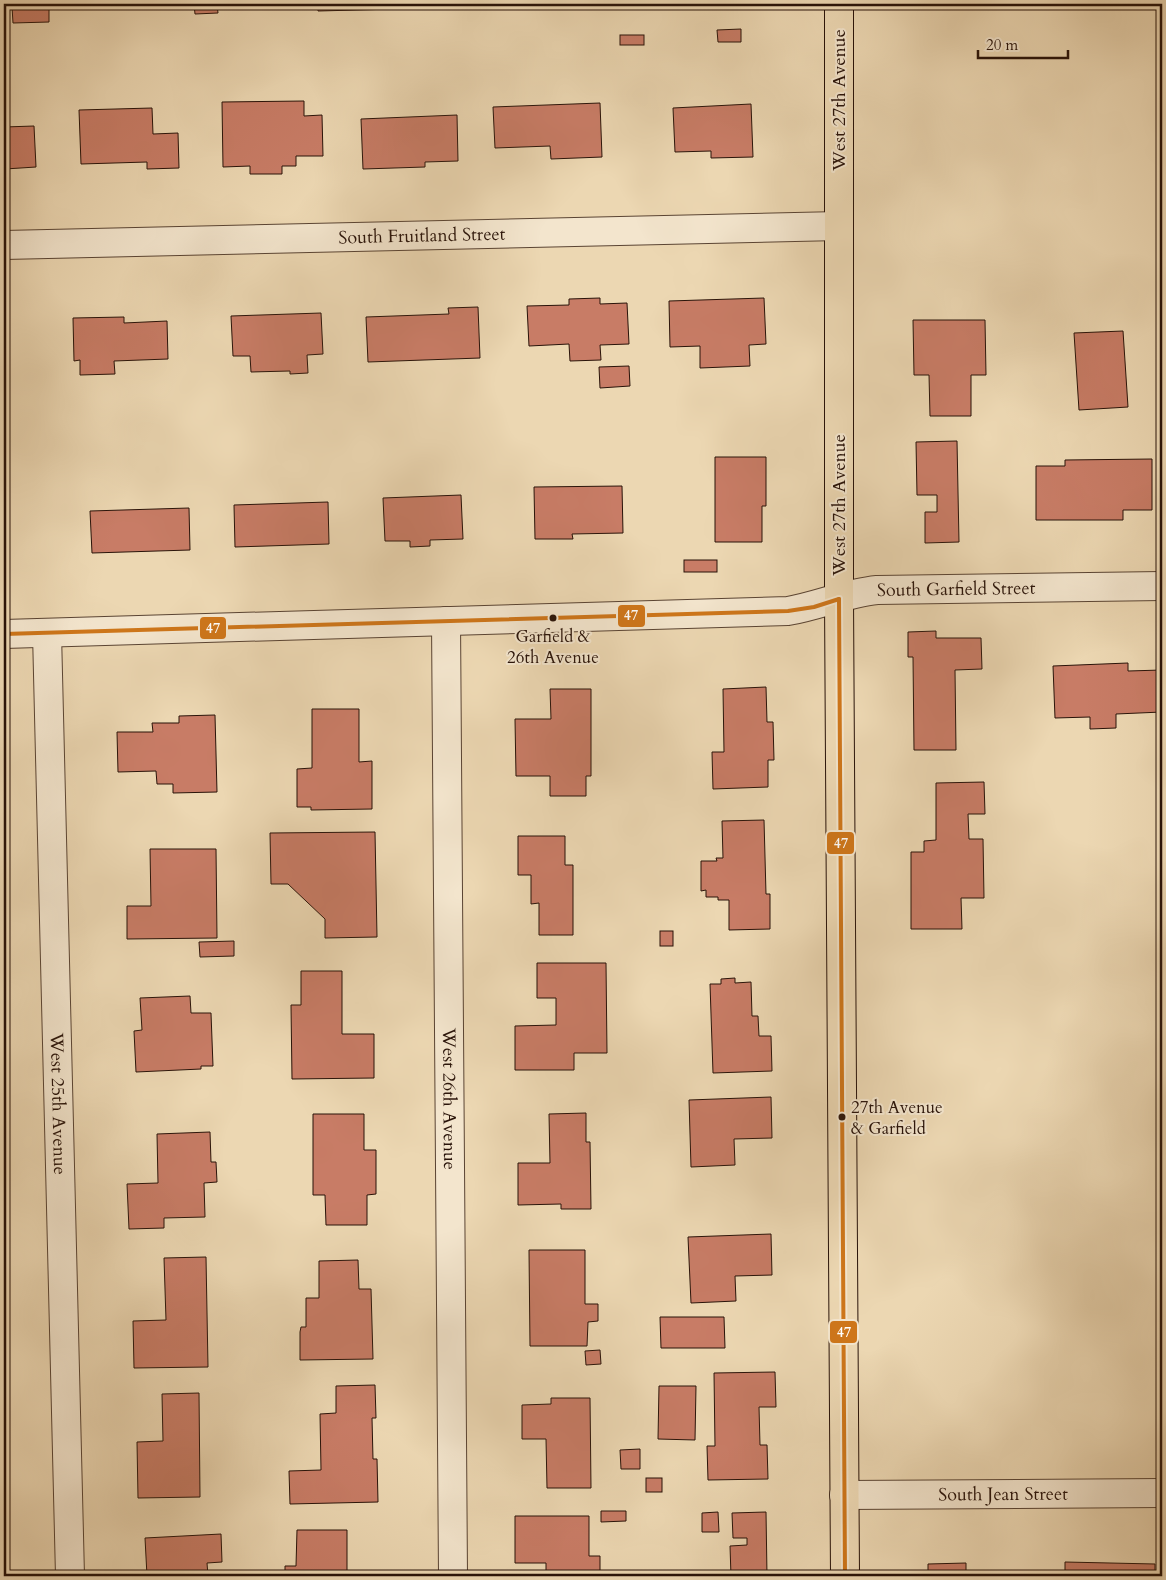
<svg xmlns="http://www.w3.org/2000/svg" width="1166" height="1580" font-family="Cardo,serif">
<style>
.building{fill:#c87c66;stroke:#291309}
.lines{fill:none;stroke-linecap:round;stroke-linejoin:round}
.minor-casing{stroke:#5a4433;stroke-width:30}
.major-casing{stroke:#291309;stroke-width:30}
.minor{stroke:#f3e5cd;stroke-width:28}
.major{stroke:#ecd7b2;stroke-width:28}
.bus-1-casing{stroke:#f3e5cd;stroke-width:8}
.bus-1{stroke:#ce761a;stroke-width:4}
.bus-dot{fill:#291309;stroke:#f3e5cd;stroke-width:2}
.labels{text-anchor:middle;stroke-width:4;stroke-linejoin:round;paint-order:stroke}
.bus-label{font-size:17px;fill:#291309;stroke:#f3e5cd}
.street-label{font-size:18px;fill:#291309;stroke:#f3e5cd}
.line-badge{stroke:#f3e5cd;stroke-width:2}
.badge-label{font-size:14px;text-anchor:middle;font-weight:bold;fill:#fff}
</style>
<rect width="100%" height="100%" fill="#ecd7b2"/>
<filter id="stains"><feTurbulence type="fractalNoise" baseFrequency=".004" numOctaves="4"/><feColorMatrix values="0 0 0 0 .2 0 0 0 0 .09 0 0 0 0 .02 0 0 0 .5 -.17"/></filter>
<radialGradient id="worn" r=".72"><stop offset=".6" stop-color="#630" stop-opacity="0"/><stop offset="1" stop-color="#630" stop-opacity=".3"/></radialGradient>
<!-- building -->
<g class="building">
<path d="M4 4H78V6L49 8V22L13 23 12 7 4 8Z"/>
<path d="M194 4H217L218 13 195 14Z"/>
<path d="M318 4H434V8L318 11Z"/>
<path d="M741 29V42H718L717 30Z"/>
<rect x="620" y="35" width="24" height="10"/>
<path d="M304 101V116L322 115 323 156H296V166H282V174H250V166L223 167 222 102Z"/>
<path d="M600 103 602 157 551 159 550 146 495 148 493 107Z"/>
<path d="M751 104 753 157 711 158V151L675 152 673 108Z"/>
<path d="M152 108 153 134 178 133 179 168 147 169V162L81 164 79 110Z"/>
<path d="M457 115 458 161 425 162V167L363 169 361 119Z"/>
<path d="M34 126 36 167 5 169 6 184H4V127Z"/>
<path d="M600 298V304L627 303 629 344 600 345 601 360 570 361 569 344 529 346 527 306 569 305V299Z"/>
<path d="M764 298 766 344 749 345 750 366 700 368V346L670 347 669 301Z"/>
<path d="M478 307 480 358 368 362 366 317 449 314 448 308Z"/>
<path d="M321 313 323 354 307 355 308 373 290 374V371L251 372 250 356H233L231 316Z"/>
<path d="M124 317V323L167 321 168 359 114 361 115 374 80 375V360L74 361 73 318Z"/>
<path d="M913 320H985L986 375H971V416H930L929 375H914Z"/>
<path d="M1123 331 1128 407 1079 410 1074 333Z"/>
<path d="M629 366 630 386 600 388 599 367Z"/>
<path d="M957 441 959 542 925 543V512H937V495H917L916 442Z"/>
<path d="M715 457H766V506H762V542H715Z"/>
<path d="M1152 459V510H1123V520H1036V466H1065V460Z"/>
<path d="M622 486 623 533 572 534 573 539H535L534 487Z"/>
<path d="M461 495 463 539 430 540V546L410 547V541H385L383 498Z"/>
<path d="M328 502 329 544 235 547 234 505Z"/>
<path d="M189 508 190 550 92 553 90 511Z"/>
<rect x="684" y="560" width="33" height="12"/>
<path d="M936 631V638H981L982 669 955 670 956 750H914L913 657H908V632Z"/>
<path d="M1128 663V671L1162 670V712L1116 714V728L1090 729V717L1055 718 1053 666Z"/>
<path d="M766 687 767 722H773L774 760H768V787L713 789 712 752H724L723 689Z"/>
<path d="M550 689H591V776H586V796H550V776H516L515 719H551Z"/>
<path d="M312 709H359V762L372 761V809L311 810V807H297V769L312 768Z"/>
<path d="M215 715 217 792 173 793V784H157L156 771 118 772 117 732H153L152 723H179V716Z"/>
<path d="M984 782 985 814H968L969 839H983L984 898H961L962 929H911V852H924V841L936 840V783Z"/>
<path d="M764 820 766 894H770V929L729 930V900H718V897H706V890L701 891V861H717L716 858H723L722 821Z"/>
<path d="M375 832 377 937 325 938V919L288 884H271L270 833Z"/>
<path d="M518 836H565V865H573V935H539V903L531 904V875H518Z"/>
<path d="M150 849H216L217 938 127 939V906H151Z"/>
<rect x="660" y="931" width="13" height="15"/>
<path d="M234 941V956L200 957 199 942Z"/>
<path d="M537 963H606L607 1053H574V1070H515V1026L556 1025V998H537Z"/>
<path d="M301 971H342V1034H374V1078L292 1079 291 1005H301Z"/>
<path d="M735 978V983L751 982 752 1016H758L759 1036H771L772 1071 713 1073 710 984H721V979Z"/>
<path d="M190 996 191 1013H211L213 1066H201V1069L136 1072 134 1031 142 1030 140 998Z"/>
<path d="M771 1097 772 1138 734 1139 735 1165 691 1167 689 1100Z"/>
<path d="M586 1113V1142H590L591 1209H561V1204L518 1205V1163H550L549 1114Z"/>
<path d="M313 1114H364V1150H376V1194L367 1195V1225H326L325 1195H313Z"/>
<path d="M210 1132 211 1162H216L217 1182 204 1183 205 1217 164 1218V1228L129 1229 127 1184 158 1183 157 1134Z"/>
<path d="M771 1234 772 1275 735 1276 736 1301 691 1303 688 1237Z"/>
<path d="M529 1250H585V1304H598V1321L588 1322 587 1346H530Z"/>
<path d="M206 1257 208 1367 134 1368 133 1321 166 1320 164 1258Z"/>
<path d="M358 1260 359 1289H371L373 1359 300 1360V1332L301 1327H306V1298H319V1261Z"/>
<path d="M660 1317H724L725 1348H661Z"/>
<path d="M600 1350 601 1364 586 1365 585 1351Z"/>
<path d="M775 1372 776 1407H759L760 1445H767L768 1479 708 1480 707 1446H715L714 1373Z"/>
<path d="M375 1385 376 1418H372L373 1459H377L378 1502 290 1504 289 1471 321 1470 320 1414 336 1413V1386Z"/>
<path d="M659 1386H696L695 1440 658 1439Z"/>
<path d="M199 1393 200 1497 138 1498 137 1442 163 1441 162 1394Z"/>
<path d="M551 1398H590L591 1488H547L546 1439H522V1405L551 1404Z"/>
<path d="M640 1449V1469H621L620 1450Z"/>
<rect x="646" y="1478" width="16" height="14"/>
<path d="M601 1511H626V1521L601 1522Z"/>
<path d="M718 1512 719 1532H702V1513Z"/>
<path d="M766 1512 767 1576H731L730 1546 747 1545V1538H733L732 1513Z"/>
<path d="M515 1516H589V1556H600V1576H546V1563H515Z"/>
<path d="M297 1530H347V1576H285V1566H296Z"/>
<path d="M221 1534 222 1562 207 1563 208 1576H147L145 1538Z"/>
<path d="M1065 1562 1155 1564V1576H1065Z"/>
<path d="M966 1563V1576H928V1564Z"/>
</g>
<g class="lines">
<defs>
<g id="minor">
<path id="s1" d="M4 245 839 226"/>
<path id="s2" d="M446 621 453 1576"/>
<path id="s3" d="M47 633 70 1576"/>
<path id="s4" d="M4 634 788 611C818 606 846 593 877 590L1162 586"/>
<path id="s5" d="M844 1495 1162 1493"/>
</g>
<path id="major" d="M839 4V599L845 1576"/>
</defs>
<!-- minor casing -->
<use href="#minor" class="minor-casing"/>
<!-- major casing -->
<use href="#major" class="major-casing"/>
<!-- minor -->
<use href="#minor" class="minor"/>
<!-- major -->
<use href="#major" class="major"/>
<defs>
<g id="bus-1">
<path d="M839 599 845 1576"/>
<path d="M4 634 788 611 814 607 839 599"/>
</g>
</defs>
<!-- bus-1 casing -->
<use href="#bus-1" class="bus-1-casing"/>
<!-- bus-1 -->
<use href="#bus-1" class="bus-1"/>
</g>
<!-- markers -->
<g class="bus-dot">
<circle cx="553" cy="618" r="4.5"/>
<circle cx="842" cy="1117" r="4.5"/>
</g>
<g class="labels">
<!-- bus labels -->
<g class="bus-label">
<text x="553" y="642">Garfield &amp;<tspan x="553" dy="21">26th Avenue</tspan></text>
<text x="851" y="1113" text-anchor="start">27th Avenue<tspan x="851" dy="21">&amp; Garfield</tspan></text>
</g>
<!-- street labels -->
<g class="street-label">
<text transform="translate(839 100) rotate(-90)" y="6">West 27th Avenue</text>
<text dy="6" stroke="none"><textPath href="#s1" startOffset="418">South Fruitland Street</textPath></text>
<text transform="translate(839 505) rotate(-90)" y="6">West 27th Avenue</text>
<text dy="6" stroke="none"><textPath href="#s4" startOffset="955">South Garfield Street</textPath></text>
<text dy="6" stroke="none"><textPath href="#s2" startOffset="478">West 26th Avenue</textPath></text>
<text dy="6" stroke="none"><textPath href="#s3" startOffset="471">West 25th Avenue</textPath></text>
<text dy="6" stroke="none"><textPath href="#s5" startOffset="159">South Jean Street</textPath></text>
</g>
</g>
<g class="line-badge">
<rect x="617" y="604" width="29" height="24" rx="5" fill="#ce761a"/>
<rect x="199" y="616" width="28" height="24" rx="5" fill="#ce761a"/>
<rect x="826" y="831" width="29" height="24" rx="5" fill="#ce761a"/>
<rect x="829" y="1320" width="29" height="24" rx="5" fill="#ce761a"/>
</g>
<g class="badge-label">
<text x="631" y="620">47</text>
<text x="213" y="633">47</text>
<text x="841" y="848">47</text>
<text x="844" y="1337">47</text>
</g>
<!-- margin -->
<rect width="1166" height="1580" fill="none" stroke="#ecd7b2" stroke-width="20"/>
<rect x="5" y="5" width="1156" height="1570" fill="none" stroke="#291309" stroke-width="2.5"/>
<rect x="10" y="10" width="1146" height="1560" fill="none" stroke="#291309"/>
<!-- scale -->
<path d="M978 50v8h90v-8" fill="none" stroke="#291309" stroke-width="2.5"/>
<text x="986" y="50" font-size="15" fill="#291309" stroke="#f3e5cd" stroke-width="4" paint-order="stroke">20 m</text>
<rect width="100%" height="100%" filter="url(#stains)"/>
<rect width="100%" height="100%" fill="url(#worn)"/>
</svg>
